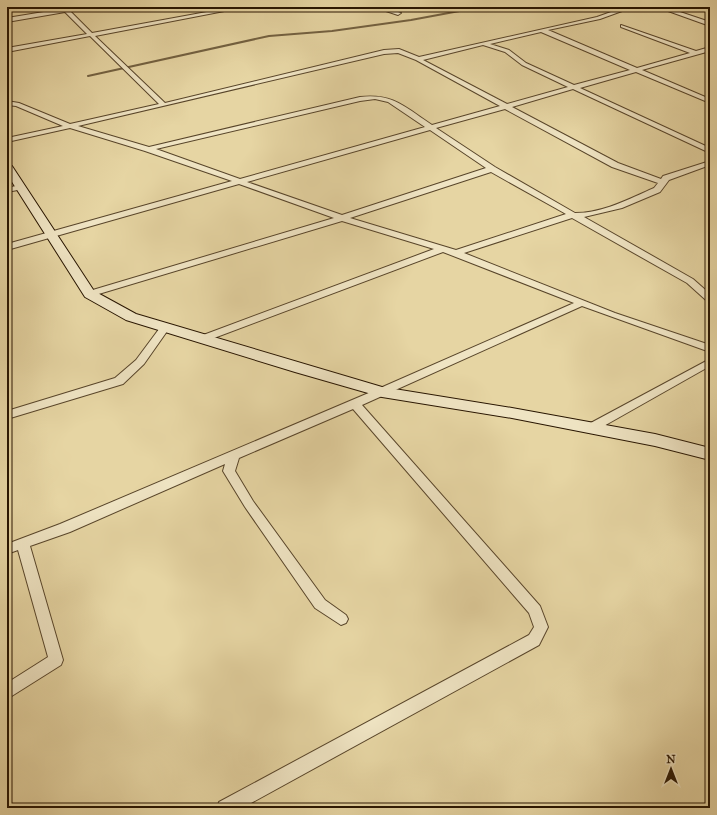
<svg xmlns="http://www.w3.org/2000/svg" width="717" height="815" font-family="'IM FELL Great Primer',serif">
<style>
.lines{fill:none;stroke-linecap:round;stroke-linejoin:round}
.stream{stroke:#736141;stroke-width:2}
.minor-casing{stroke:#58452a;stroke-width:2}
.secondary-casing{stroke:#281501;stroke-width:2}
.minor{fill:#efe4c3;fill-rule:evenodd}
.secondary{fill:#efe4c3;fill-rule:evenodd}
</style>
<rect width="100%" height="100%" fill="#e6d5a3"/>
<filter id="stains"><feTurbulence type="fractalNoise" baseFrequency=".005" numOctaves="4"/><feColorMatrix values="0 0 0 0 .2 0 0 0 0 .09 0 0 0 0 .02 0 0 0 .5 -.17"/></filter>
<radialGradient id="worn" r=".72"><stop offset=".6" stop-color="#630" stop-opacity="0"/><stop offset="1" stop-color="#630" stop-opacity=".3"/></radialGradient>
<g class="lines">
<!-- stream -->
<path class="stream" d="M88 76 269 36 332 31 411 20 481 7"/>
<defs>
<g id="minor">
<path d="M60 7H85L70 11 92 33 234 7H245L95 36 165 103 384 50 399 49 419 57 597 17 625 7H633L600 19 548 30 637 68 690 53 621 27V25L696 51 710 47V51L642 70 710 99V103L636 72 580 88 710 148V153L573 89 512 107 618 163 661 179 663 176 710 161V165L669 180 660 192 622 208 584 217 693 279 710 294V302L707 301 687 283 572 218 464 253 615 313 710 345V352L582 306 362 405 540 606 548 627 539 645 242 808H217L219 802 529 635 534 627 529 613 353 409 239 458 235 471 253 501 325 600 346 615 348 619 346 623 341 625 315 608 245 507 223 471 225 464 70 532 30 546 63 660 61 665 7 699V683L48 657 18 550 7 554V544L60 524 378 389 574 303 443 252 206 341H198L197 339 198 337 434 249 342 221 92 296H86V292L334 218 239 184 7 250V244L232 181 145 151 70 128 7 142V138L63 126 16 106 7 105V101L19 103 70 124 159 104 90 36 7 52V48L87 34 65 12 7 22V18L62 9ZM541 32 630 70 574 85 526 63 509 50 490 44ZM483 45 505 52 522 65 568 87 507 104 423 60ZM398 53 416 60 500 106 432 125C406 108 393 93 360 97L149 147 78 126 384 54ZM375 99 388 102 425 127 240 179 156 149 360 101ZM505 109 612 167 658 183 654 188C629 199 603 213 575 213L495 167 436 128ZM430 130 486 168 342 215 247 182ZM491 172 566 214 456 250 350 218Z"/>
<path d="M374 7H383L401 13 398 15Z"/>
<path d="M657 7H665L710 22V26Z"/>
<path d="M20 185 24 187 23 189 7 192V188Z"/>
<path d="M165 324 170 327 144 364 123 384 7 419V411L115 378 136 360 162 325Z"/>
<path d="M710 359V366L595 431H587L585 428 587 425Z"/>
</g>
<path id="secondary" d="M7 163 12 166 94 291 136 314 382 387 512 408 655 434 710 448V460L655 446 512 418 382 397 295 372 126 320 85 297 7 174Z"/>
</defs>
<!-- minor casing -->
<use href="#minor" class="minor-casing"/>
<!-- secondary casing -->
<use href="#secondary" class="secondary-casing"/>
<!-- minor -->
<use href="#minor" class="minor"/>
<!-- secondary -->
<use href="#secondary" class="secondary"/>
</g>
<!-- margin -->
<rect width="717" height="815" fill="none" stroke="#e6d5a3" stroke-width="24"/>
<rect x="8" y="8" width="701" height="799" fill="none" stroke="#281501" stroke-width="2"/>
<rect x="12" y="12" width="693" height="791" fill="none" stroke="#281501"/>
<!-- north arrow -->
<g transform="translate(671 769)" stroke="#efe4c3" stroke-width="3" paint-order="stroke">
<path d="M0-3L7 15L0 10L-7 15Z" fill="#281501"/>
<text y="-6" font-size="11" font-weight="bold" text-anchor="middle" fill="#281501">N</text>
</g>
<rect width="100%" height="100%" filter="url(#stains)"/>
<rect width="100%" height="100%" fill="url(#worn)"/>
</svg>
